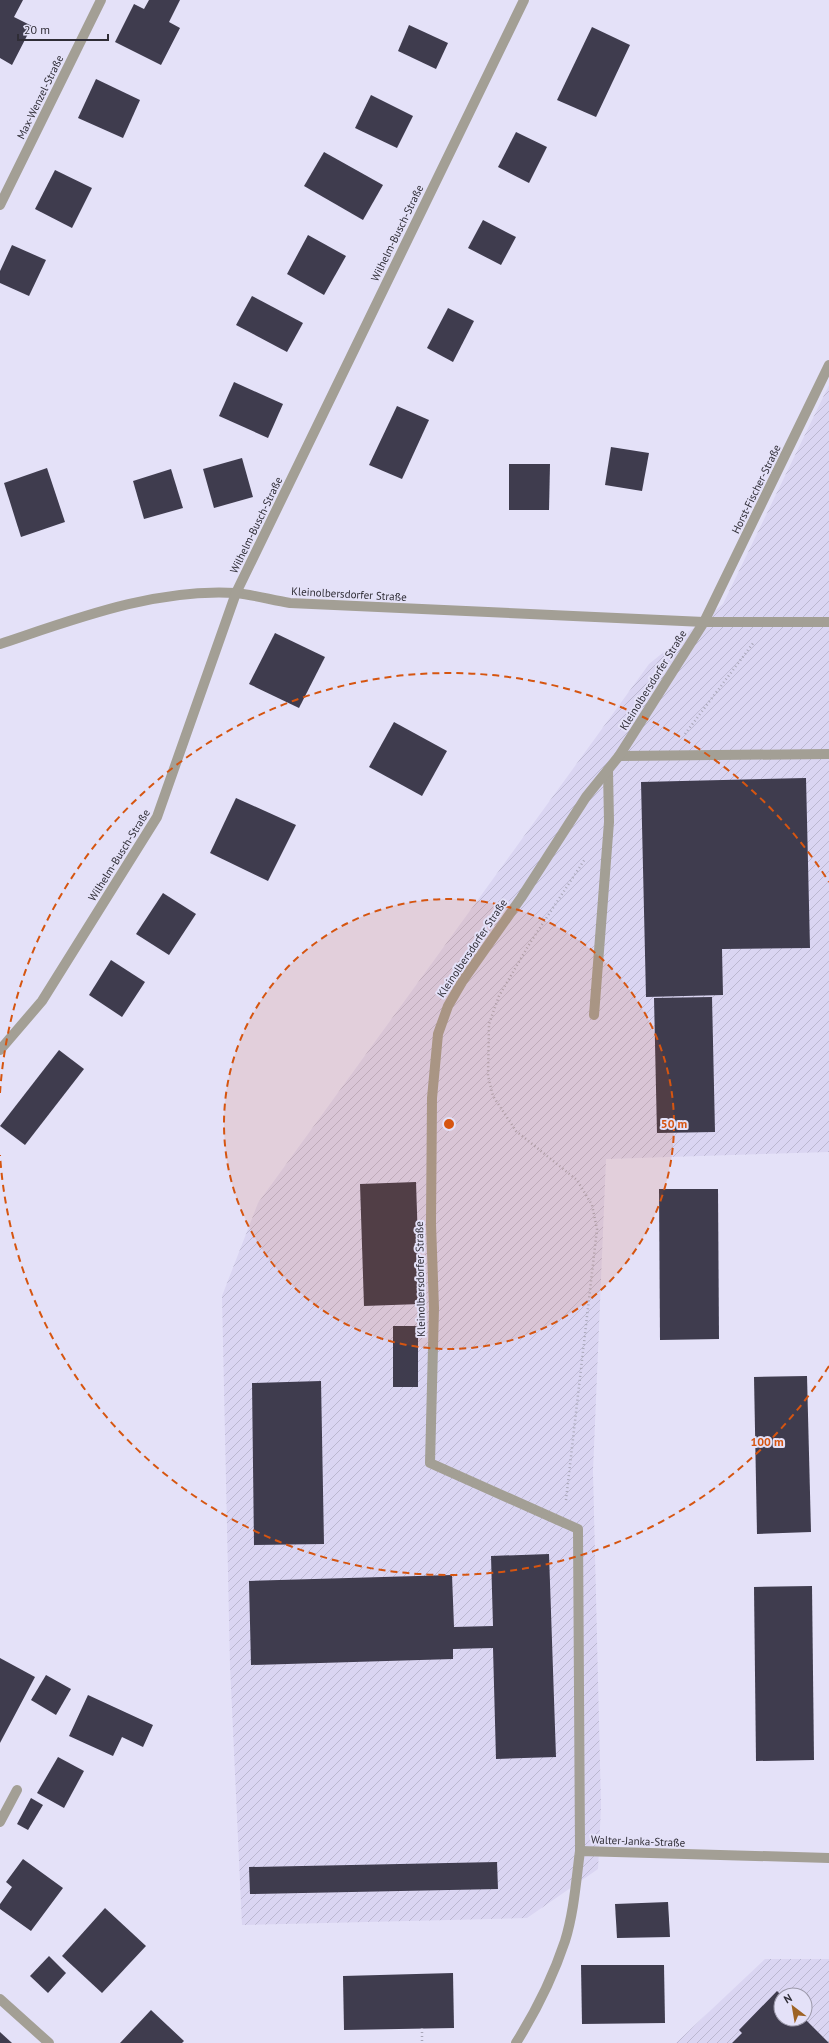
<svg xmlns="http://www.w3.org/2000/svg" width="829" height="2043" font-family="'PT Sans',sans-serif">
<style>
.industrial{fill:url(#industrial-furrows);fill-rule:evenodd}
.building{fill:#3f3c4e}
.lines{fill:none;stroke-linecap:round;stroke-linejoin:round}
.path{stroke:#a9a7b9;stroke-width:2.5;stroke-dasharray:1 3;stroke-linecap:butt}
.lane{stroke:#a39f95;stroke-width:10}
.street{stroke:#a39f95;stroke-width:10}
.ring{fill:none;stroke:#d65510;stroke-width:2;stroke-dasharray:7 5}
.labels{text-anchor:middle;stroke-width:4;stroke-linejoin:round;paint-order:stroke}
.street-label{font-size:11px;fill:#2f2d36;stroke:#e4e1f8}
.centre{fill:#d65510;stroke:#e4e1f8;stroke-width:2}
.ring-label{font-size:12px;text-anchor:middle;font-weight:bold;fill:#d65510;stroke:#e4e1f8;stroke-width:4;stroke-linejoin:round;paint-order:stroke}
</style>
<defs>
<pattern id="industrial-furrows" width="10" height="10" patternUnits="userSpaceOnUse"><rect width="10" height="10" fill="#dad5f2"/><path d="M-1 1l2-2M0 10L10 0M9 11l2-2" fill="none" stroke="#bbb7d0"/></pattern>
</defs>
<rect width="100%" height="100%" fill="#e4e1f8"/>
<!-- industrial -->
<g class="industrial">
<path d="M829 385V1152L606 1159 593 1471 601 1806 598 1869 527 1918 242 1925 230 1665 222 1296 258 1203 649 664 723 604Z"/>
<path d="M765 1959H829V2043H676ZM781 1995H805V2019H781Z"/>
</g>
<!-- building -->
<g class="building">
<path d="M0 0H23L14 17 32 26 12 65 0 58Z"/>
<path d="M149 0H180L169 22 180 28 161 65 115 42 134 4 144 9Z"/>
<path d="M409 25 448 43 436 69 398 51Z"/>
<path d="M592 27 630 45 596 117 557 100Z"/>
<path d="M96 79 140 100 123 138 78 118Z"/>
<path d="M371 95 413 116 397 148 355 128Z"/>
<path d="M516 132 547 147 529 183 498 167Z"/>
<path d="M324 152 383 185 363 220 304 186Z"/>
<path d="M55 170 92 188 72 228 35 209Z"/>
<path d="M483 220 516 237 501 265 468 248Z"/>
<path d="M308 235 346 256 324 295 287 274Z"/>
<path d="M12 245 46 260 29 296 0 283V271Z"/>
<path d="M252 296 303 323 287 352 236 325Z"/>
<path d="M448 308 474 321 453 362 427 348Z"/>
<path d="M234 382 283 404 268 438 219 416Z"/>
<path d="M397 406 429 420 402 479 369 465Z"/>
<path d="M611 447 649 453 642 491 605 485Z"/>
<path d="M242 458 253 497 214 508 203 469Z"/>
<path d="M509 464H550L549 510H509Z"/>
<path d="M47 468 65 522 21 537 4 483Z"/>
<path d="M171 469 183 508 144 519 133 481Z"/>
<path d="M275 633 325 657 299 708 249 684Z"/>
<path d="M394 722 447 751 422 796 369 767Z"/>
<path d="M806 778 810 948 722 949 723 995 646 997 641 782Z"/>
<path d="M236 798 296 825 268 881 210 853Z"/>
<path d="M163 893 196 914 169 955 136 934Z"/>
<path d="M111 960 145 982 122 1017 89 995Z"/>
<path d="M712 997 715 1132 657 1133 654 998Z"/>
<path d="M59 1050 84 1069 25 1145 0 1126Z"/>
<path d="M416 1182 420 1304 364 1306 360 1184Z"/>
<path d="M659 1189H718L719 1339 660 1340Z"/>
<rect x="393" y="1326" width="25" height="61"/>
<path d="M807 1376 811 1532 757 1534 754 1377Z"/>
<path d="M321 1381 324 1544 254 1545 252 1383Z"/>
<path d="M549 1554 556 1757 496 1759 493 1648 453 1649V1659L251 1665 249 1581 452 1575 454 1627 493 1626 491 1556Z"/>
<path d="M812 1586 814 1760 756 1761 754 1587Z"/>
<path d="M0 1658 35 1677 0 1743Z"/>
<path d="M46 1675 71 1689 56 1715 31 1700Z"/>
<path d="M88 1695 153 1725 143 1747 122 1737 113 1756 69 1736Z"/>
<path d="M58 1757 84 1771 64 1808 37 1793Z"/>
<path d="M31 1798 43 1805 28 1830 17 1824Z"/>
<path d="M23 1859 63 1888 31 1931 0 1909V1904L12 1887 6 1882Z"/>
<path d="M497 1862 498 1889 250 1894 249 1867Z"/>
<path d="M668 1902 670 1937 617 1938 615 1904Z"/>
<path d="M105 1908 146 1946 102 1993 62 1956Z"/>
<path d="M49 1956 66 1973 48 1993 30 1976Z"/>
<path d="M581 1965H664L665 2023 582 2024Z"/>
<path d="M453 1973 454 2028 344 2030 343 1976Z"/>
<path d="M777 1991 781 1995V2019H805L829 2043H732L742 2033 739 2030Z"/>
<path d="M151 2010 184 2041 182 2043H120Z"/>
<path d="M0 2032 12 2043H0Z"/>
</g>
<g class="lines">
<!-- path -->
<g class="path">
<path d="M685 734 754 642"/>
<path d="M566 1500 597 1229 592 1205 577 1180 516 1131 493 1096 488 1076 489 1024 499 996 530 943 585 859"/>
<path d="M422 2028V2043"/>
</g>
<!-- lane -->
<g class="lane">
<path d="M619 756 829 754"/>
<path d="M594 1015 609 822 608 770"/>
<path d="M580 1851 578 1529 430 1463 434 1308 431 1224 432 1098 438 1034 448 1006 462 982 521 898 586 797 619 756 704 622"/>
</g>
<!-- street -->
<g class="street">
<path d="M0 205 101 0"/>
<path d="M704 622 829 365"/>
<path d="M0 644C75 619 155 588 236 593 254 595 272 600 290 603L704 622H829"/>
<path d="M0 1050 42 1001 157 817 236 593 524 0"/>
<path d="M0 1822 17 1790"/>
<path d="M0 1999 49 2043"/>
<path d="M516 2043C536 2011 553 1977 565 1941 574 1912 576 1881 580 1851L829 1858"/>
</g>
</g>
<!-- distance rings -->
<circle cx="449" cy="1124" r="225" fill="#d65510" fill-opacity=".12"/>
<g class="ring">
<circle cx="449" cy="1124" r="225"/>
<path d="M829 1366A450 450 0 0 1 0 1155M0 1093A450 450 0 0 1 829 882"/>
</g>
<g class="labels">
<!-- street labels -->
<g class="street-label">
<text transform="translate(40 97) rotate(-64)" y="4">Max-Wenzel-Straße</text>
<text transform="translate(397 233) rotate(-64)" y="4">Wilhelm-Busch-Straße</text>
<text transform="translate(756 489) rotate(-64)" y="4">Horst-Fischer-Straße</text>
<text transform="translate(256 525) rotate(-64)" y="4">Wilhelm-Busch-Straße</text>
<text transform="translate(349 594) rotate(3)" y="4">Kleinolbersdorfer Straße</text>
<text transform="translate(653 680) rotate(-58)" y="4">Kleinolbersdorfer Straße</text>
<text transform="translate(119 855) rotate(-58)" y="4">Wilhelm-Busch-Straße</text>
<text transform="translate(472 948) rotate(-56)" y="4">Kleinolbersdorfer Straße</text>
<text transform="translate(420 1279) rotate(-91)" y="4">Kleinolbersdorfer Straße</text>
<text transform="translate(638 1841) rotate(2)" y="4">Walter-Janka-Straße</text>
</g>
</g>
<circle cx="449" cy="1124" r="6" class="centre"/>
<g class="ring-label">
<text x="674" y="1128">50 m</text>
<text x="767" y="1446">100 m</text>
</g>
<!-- north arrow -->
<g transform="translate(793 2007) rotate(329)"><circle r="19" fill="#e4e1f8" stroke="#9c99aa"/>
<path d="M0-3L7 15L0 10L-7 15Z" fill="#9e6324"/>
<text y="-6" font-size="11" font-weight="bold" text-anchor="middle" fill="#2f2d36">N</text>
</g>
<!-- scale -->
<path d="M18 34v6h90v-6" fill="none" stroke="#2f2d36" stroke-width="2"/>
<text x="24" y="34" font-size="12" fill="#2f2d36" stroke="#e4e1f8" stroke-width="3" paint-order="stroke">20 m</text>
</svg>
